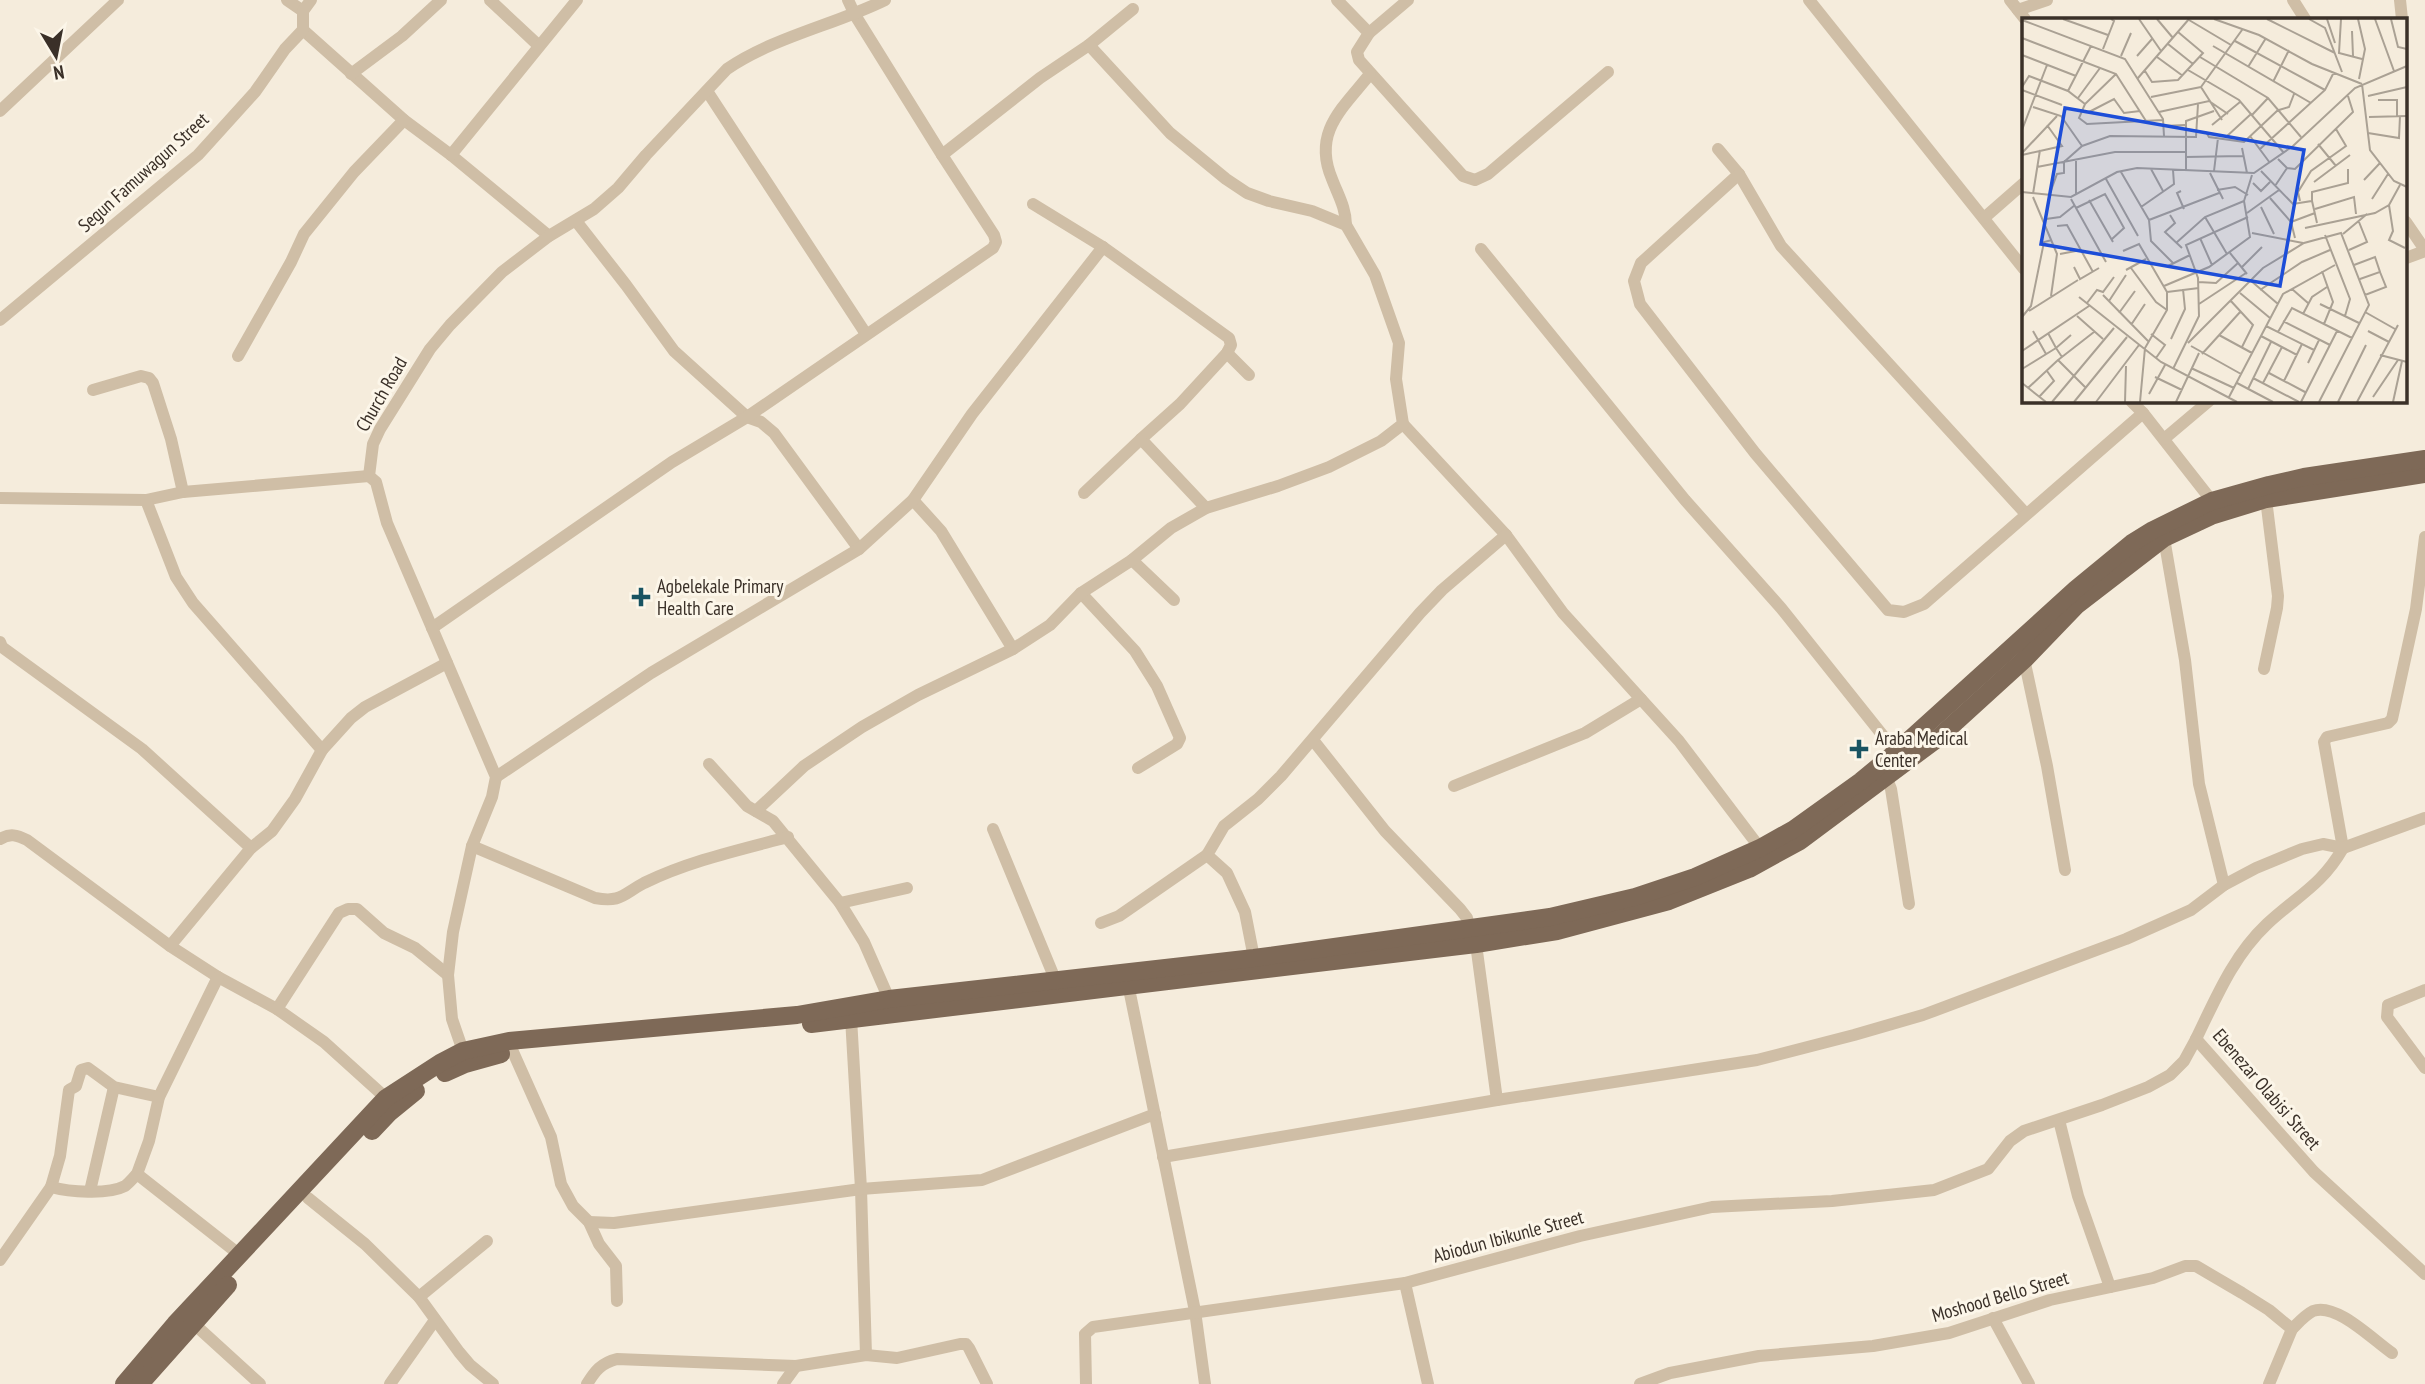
<svg xmlns="http://www.w3.org/2000/svg" width="2425" height="1384" font-family="'PT Sans Narrow',sans-serif">
<style>
.lines{fill:none;stroke-linecap:round;stroke-linejoin:round}
.street{stroke:#cfbea6;stroke-width:12}
.primary{stroke:#7e6957;stroke-width:18}
.poi-dot{fill:#185361;stroke:#fcf6e9;stroke-width:2.5}
.labels{text-anchor:middle;stroke-width:6;stroke-linejoin:round;paint-order:stroke}
.street-label{font-size:19px;fill:#3a3028;stroke:#fcf6e9}
.poi-label{font-size:19px;fill:#3a3028;stroke:#fcf6e9;text-anchor:start}
.inset-road{fill:none;stroke:#aaa194;stroke-width:2}
.view{fill:#1d4ed8;fill-opacity:0.15;stroke:#1d4ed8;stroke-width:3.5}
.inset-edge{fill:none;stroke:#3a3028;stroke-width:3.5}
</style>
<rect width="100%" height="100%" fill="#f5ecdc"/>
<g class="lines">
<!-- street -->
<g class="street">
<path d="M287 0 303 11"/>
<path d="M490 0 538 45"/>
<path d="M1337 0 1369 33 1357 52 1359 60 1463 176 1475 180 1488 174 1608 72"/>
<path d="M1809 0 2024 269"/>
<path d="M2010 0 2025 19"/>
<path d="M2293 0 2305 19"/>
<path d="M2400 0 2402 19"/>
<path d="M2018 10 2047 0"/>
<path d="M303 30 404 120 451 155 549 236"/>
<path d="M1369 33 1408 0"/>
<path d="M351 74 402 36 441 0"/>
<path d="M707 91 866 334"/>
<path d="M0 111 118 0"/>
<path d="M1718 149 1739 174 1781 246 2026 514"/>
<path d="M451 155 577 0"/>
<path d="M942 155 1040 78 1089 45 1133 9"/>
<path d="M1739 174 1641 263 1634 281 1640 304 1755 453 1888 610 1904 612 1924 604 2143 413"/>
<path d="M1033 204 1103 247 1229 338 1231 345 1227 353 1180 404 1141 439 1206 508"/>
<path d="M1984 218 2024 183"/>
<path d="M576 221 626 285 674 351 747 417 761 422 774 433 859 549"/>
<path d="M2406 222 2425 250"/>
<path d="M1346 225C1346 208 1338 195 1332 179 1312 132 1343 108 1370 74"/>
<path d="M1481 249 1685 500 1781 608 1896 752"/>
<path d="M2406 258 2425 251"/>
<path d="M0 320 198 155 255 92 285 49 303 30V11L311 0"/>
<path d="M1227 353 1249 375"/>
<path d="M238 356 291 262 304 234 354 172 404 120"/>
<path d="M93 390 141 376 149 378 153 383 171 439 183 492"/>
<path d="M2131 401 2143 413 2212 501"/>
<path d="M1403 424 1506 535 1563 613 1679 741 1760 848"/>
<path d="M2164 439 2209 401"/>
<path d="M1084 493 1141 439"/>
<path d="M0 498 146 500 183 492 369 476"/>
<path d="M146 500 176 577 193 603 322 750"/>
<path d="M913 500 941 531 1013 649"/>
<path d="M2425 537 2416 609 2392 719 2388 723 2327 737 2324 742 2343 848C2322 885 2297 896 2267 924 2233 956 2216 998 2196 1039L2314 1172 2425 1274"/>
<path d="M2164 538 2185 660 2199 784 2224 885"/>
<path d="M1132 560 1174 600"/>
<path d="M1081 593 1135 651 1157 686 1180 738 1177 744 1138 768"/>
<path d="M432 628 672 462 747 417 993 248 996 242 994 235 942 155 855 15 848 0"/>
<path d="M0 642 2 647 142 749 251 848"/>
<path d="M2023 654 2047 766 2065 870"/>
<path d="M2264 669 2277 608 2278 596 2266 499"/>
<path d="M1313 740 1385 831 1460 909 1467 918 1470 929"/>
<path d="M709 764 747 806 773 821 840 903 864 942 889 999"/>
<path d="M496 777 651 673 859 549 913 500 972 414 1103 247"/>
<path d="M1887 779 1891 789 1909 904"/>
<path d="M1454 786 1585 733 1641 699"/>
<path d="M756 811 804 766 862 727 918 695 1013 649 1050 625 1081 593 1132 560 1171 528 1206 508 1278 486 1329 467 1381 441 1403 424 1396 379 1399 343 1375 275 1346 225 1312 211 1269 201 1247 193 1226 179 1170 133 1089 45"/>
<path d="M993 829 1055 979"/>
<path d="M0 839C10 833 17 835 27 840L170 946 218 977 277 1009 324 1042 386 1098"/>
<path d="M472 846 595 898C621 903 623 894 644 883 689 861 739 850 788 837"/>
<path d="M840 903 907 888"/>
<path d="M1101 923 1119 916 1207 855"/>
<path d="M1476 944 1497 1100"/>
<path d="M170 946 251 848 272 831 295 799 322 750 351 718 365 707 447 663"/>
<path d="M1254 958 1245 912 1227 873 1207 855 1224 826 1258 799 1281 776 1420 613 1442 590 1506 535"/>
<path d="M1127 979 1195 1311 1205 1384"/>
<path d="M2425 990 2388 1005 2387 1017 2425 1068"/>
<path d="M277 1009 339 913 348 909H357L384 933 415 948 448 975"/>
<path d="M851 1018 861 1189 866 1355"/>
<path d="M463 1051 452 1019 448 975 453 932 472 846 492 797 496 777 387 523 376 482 369 476 373 444 380 429 430 349 450 325 502 272 549 236 594 209 618 188 646 155 727 69C774 37 834 25 885 0"/>
<path d="M513 1052 551 1137 561 1184 573 1206 589 1222 599 1244 616 1266 617 1301"/>
<path d="M2059 1120 2078 1196 2110 1287"/>
<path d="M1163 1157 1497 1100 1757 1060 1854 1035 1923 1015 2126 939 2191 910 2224 885 2256 868 2302 849 2323 844 2343 848 2425 818"/>
<path d="M137 1174 149 1141 159 1097 218 977"/>
<path d="M51 1187 60 1156 69 1090 76 1086 81 1070 88 1068 114 1087 159 1097"/>
<path d="M90 1191 114 1087"/>
<path d="M308 1198 365 1244 419 1297 459 1352 470 1365 493 1384"/>
<path d="M589 1222 614 1223 861 1189 982 1180 1155 1114"/>
<path d="M0 1260 51 1187C69 1192 108 1195 125 1186 129 1183 133 1178 137 1174L240 1255"/>
<path d="M1405 1283 1428 1384"/>
<path d="M419 1297 487 1241"/>
<path d="M1993 1318 2029 1384"/>
<path d="M193 1323 260 1384"/>
<path d="M2292 1329C2298 1323 2305 1315 2313 1311 2336 1302 2373 1340 2392 1353"/>
<path d="M390 1384 435 1320"/>
<path d="M587 1384C595 1371 601 1363 617 1359L796 1366 866 1355 897 1358 960 1344H966L969 1348 987 1384"/>
<path d="M783 1384 796 1366"/>
<path d="M1086 1384 1085 1334 1093 1327 1405 1283 1580 1236 1712 1207 1832 1201 1934 1190 1988 1169 2010 1141 2024 1131 2102 1105 2148 1087 2170 1075 2184 1061 2196 1039"/>
<path d="M1640 1384 1670 1373 1759 1356 1873 1346 1949 1333 2050 1300 2153 1278 2185 1266H2196L2242 1293 2269 1310 2292 1329 2269 1384"/>
</g>
<!-- primary -->
<g class="primary">
<path d="M811 1024 1476 944 1557 931 1669 901 1749 869 1800 841 1937 739 2026 658 2077 605 2164 538 2211 516 2266 499 2425 474"/>
<path d="M445 1073 465 1064 501 1054"/>
<path d="M372 1131 389 1113 416 1091"/>
<path d="M124 1384 175 1324 386 1098 440 1063 463 1051 509 1041 797 1015 889 999 1254 958 1550 917 1635 897 1695 877 1760 848 1794 829 1861 781 1896 752 2076 589 2132 543 2153 530 2212 501 2269 485 2304 477 2425 459"/>
<path d="M140 1384 228 1285"/>
</g>
</g>
<!-- markers -->
<g class="poi-dot">
<path d="M637.5 586.5h7v7h7v7h-7v7h-7v-7h-7v-7h7z"/>
<path d="M1855.5 738.5h7v7h7v7h-7v7h-7v-7h-7v-7h7z"/>
</g>
<g class="labels">
<!-- street labels -->
<g class="street-label">
<text transform="translate(143 172) rotate(-42)" y="7">Segun Famuwagun Street</text>
<text transform="translate(381 394) rotate(-60)" y="7">Church Road</text>
<text transform="translate(2267 1089) rotate(49)" y="7">Ebenezar Olabisi Street</text>
<text transform="translate(1508 1236) rotate(-15)" y="7">Abiodun Ibikunle Street</text>
<text transform="translate(2000 1296) rotate(-16)" y="7">Moshood Bello Street</text>
</g>
<!-- poi labels -->
<g class="poi-label">
<text x="657" y="593">Agbelekale Primary<tspan x="657" dy="22">Health Care</tspan></text>
<text x="1875" y="745">Araba Medical<tspan x="1875" dy="22">Center</tspan></text>
</g>
</g>
<!-- overview -->
<g transform="translate(2022 18)">
<rect width="385" height="385" fill="#f5ecdc"/>
<path class="inset-road" d="M41 1 86 17M117 1 139 33M135 1 151 20M192 1 237 17 290 46 340 66M245 1 313 35M287 1 303 10 320 54M305 1 313 25M319 1 317 35 340 41M336 1 343 31 337 61M353 1 372 53M369 1 376 29 385 31M0 2 103 41 141 101 142 118M167 2 209 27M330 13 331 38M0 20 94 56 124 103M213 23 303 72M146 26 171 46M191 28 289 85M81 31 92 3 89 1M0 37 54 58M99 38 109 15M115 38 130 21M135 39 161 58M178 39 246 80 279 119M226 49 244 20M166 52 217 82 262 135M123 53 130 64 156 62 181 35 156 14M94 56 63 86 57 100 65 106 141 102M116 60 167 1M251 64 267 32M340 66 348 132 372 163 385 169M0 69 7 58 46 73 63 86M0 72 40 87M46 73 69 28M346 78 385 69M129 79 179 69M56 80 78 50M356 82H375V98M11 89 39 98 60 128 42 144V155L35 156 27 178M257 92 267 89 272 76M67 94 92 81 102 95 118 93M137 94 187 83 206 96M230 97 246 80M347 99 385 98M200 102 179 69 220 12M190 107 218 84M141 108 163 107M239 108 256 92M0 112 25 47M184 114 187 119 222 124 239 108M346 115 377 120 378 98M228 118 248 145M204 119 229 96M296 126 314 148M60 128 88 118 174 119 176 86M220 130 225 155M238 131 303 72 312 54M0 135 35 98M0 137 40 128 25 107M163 139 221 138M256 141 265 150 273 151 331 94 326 78M15 149 93 134H163M129 151 141 173M164 152V103L192 93M192 153 196 120M239 153 271 186 290 183 295 205M99 154 127 202M188 155 201 181M84 161 116 218M342 162 358 145M292 164 328 137M231 165 239 173 248 164M253 168 265 150M195 172 213 169 226 177M159 173 155 175 162 191M0 174 49 179 95 154 115 150 232 155 271 128 333 70 385 48M11 176 18 132M54 177V143M11 179 35 236 29 278M248 180 269 204 273 220M49 181 84 244M350 181 366 156M67 182 91 224M278 183 276 174 289 153 324 128 314 111M290 183V174L326 165V151M367 187 371 213 367 222 383 230M119 189 152 166 151 152M239 189 252 216M54 190 83 176 102 210 90 221M293 191 332 179 334 196M225 195 257 172M148 197 153 205 143 214 160 230M183 199 205 236M24 201 38 199 53 187M269 204 293 195M35 208 45 207 71 254M283 210 353 195 367 187 378 167M230 215 281 225M321 216 345 196M303 217 328 281 323 298M178 220 190 247M154 225 183 199 222 183M327 232 345 224 337 204M101 233 117 226 145 274V292L123 330 118 384M208 235 225 256M38 236 59 232M151 245 129 223 127 202 197 175M332 247 353 239 358 254 338 261M146 248 168 237M52 249 58 261 77 250M220 249 240 229M109 250 134 284 145 292M104 252 124 241M300 253 311 284 302 306M228 262 256 286M176 264 194 265 216 245M142 268 187 249 228 219 222 183 230 157M270 271 286 285M238 272 280 244 308 232M145 274 177 270M218 275 248 300M81 277 126 323M343 277 364 269 358 254M57 279 139 344 215 384M208 282 231 307 220 329M87 283 104 257M65 285 75 272 81 274 92 259M177 286 224 255M298 286 337 305M7 293 56 262M343 294 373 311M97 295 113 273M281 296 290 279 305 269M55 298 81 321M0 299 9 288 22 224 30 222M261 303 308 327M109 307 123 286M244 308 292 332M11 313 24 336M346 313 367 324M256 314 270 290 330 320M26 315 34 330 49 317M129 316 143 327 134 340M197 317 230 335M239 318 275 337M149 321 163 291 161 271M166 325 241 250 282 225 319 215 347 287 297 384M169 328 219 356M0 333 67 288M180 336 219 293M358 337 385 344M286 345 297 322M169 350 212 370M0 351 34 330 40 339M151 351 177 298 176 260 164 227 226 199M247 355 283 374M133 359 160 372M231 360 277 384M262 363 280 326M0 365 24 384M215 365 251 384M241 365 260 329M6 370 36 342M64 370 36 342 72 314M226 371 249 324M127 376 143 347M17 379 32 363 25 353M207 379 261 276 313 247M351 379 376 342M30 384 92 310M52 384 105 319M74 384 117 327M103 384 104 348M154 384 177 335M279 384 315 313M316 384 344 327M335 384 376 307M371 384 380 343"/>
<path class="view" d="M43 90 282 132 258 268 19 226Z"/>
<rect width="385" height="385" class="inset-edge"/>
</g>
<!-- north arrow -->
<g transform="translate(56 56) rotate(170)" stroke="#fcf6e9" stroke-width="5" paint-order="stroke">
<path d="M0-5L12 26L0 18L-12 26Z" fill="#3a3028"/>
<text y="-10" font-size="19" font-weight="bold" text-anchor="middle" fill="#3a3028">N</text>
</g>
</svg>
